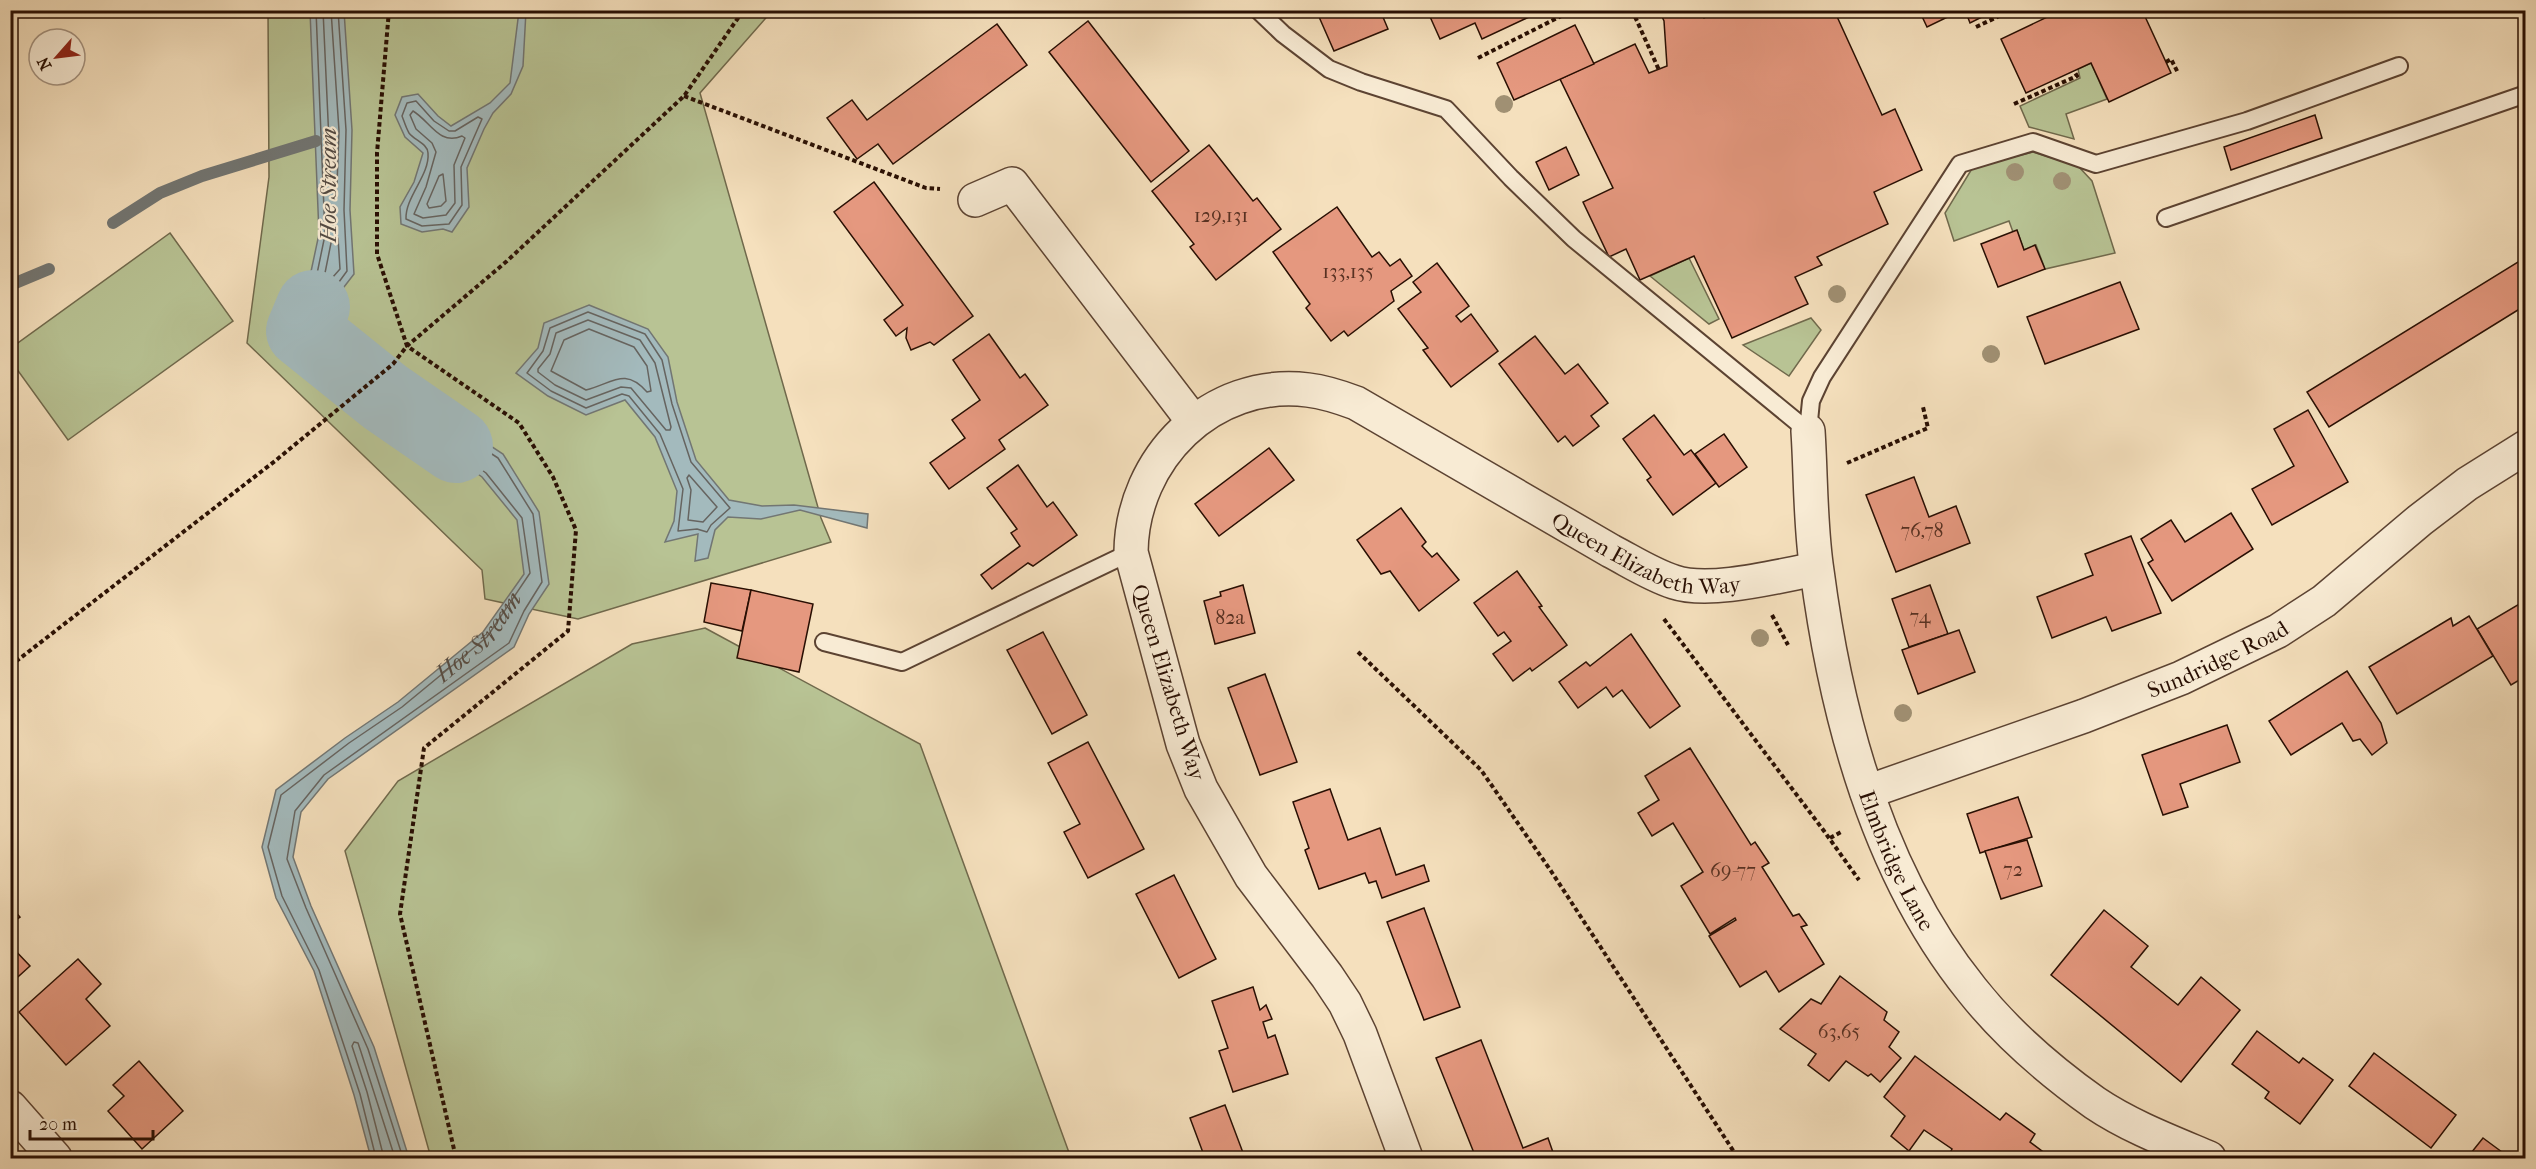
<svg xmlns="http://www.w3.org/2000/svg" width="2536" height="1169" font-family="'IM FELL French Canon',serif">
<style>
.green{fill:#b8c394;stroke:#70694c;stroke-width:1.5}
.water{fill:#a3babd;stroke:#727673;stroke-width:1.5}
.lines{fill:none;stroke-linecap:round;stroke-linejoin:round}
.shore{stroke:#666460;stroke-width:1.5}
.stream{stroke:#727673;stroke-width:12}
.river{stroke:#a3babd;stroke-width:74}
.building{fill:#e5987f;stroke:#290f03;stroke-width:1.5}
.service-casing{stroke:#5c4332;stroke-width:20}
.minor-casing{stroke:#5c4332;stroke-width:36}
.path{stroke:#290f03;stroke-width:4;stroke-dasharray:4.5 3;stroke-linecap:butt}
.service{stroke:#f8ebd4;stroke-width:16}
.minor{stroke:#f8ebd4;stroke-width:33}
.tree{fill:#a09073}
.labels{text-anchor:middle;stroke-width:4.5;stroke-linejoin:round;paint-order:stroke}
.number-label{font-size:20px;fill:#583122}
.street-label{font-size:22px;fill:#290f03;stroke:#f8ebd4}
.water-label{font-size:24px;font-style:italic;fill:#544b44;stroke:#f8ebd4}
</style>
<rect width="100%" height="100%" fill="#f5e0bd"/>
<filter id="stains"><feTurbulence type="fractalNoise" baseFrequency=".00333" numOctaves="4"/><feColorMatrix values="0 0 0 0 .2 0 0 0 0 .09 0 0 0 0 .02 0 0 0 .5 -.17"/></filter>
<radialGradient id="worn" r=".72"><stop offset=".6" stop-color="#630" stop-opacity="0"/><stop offset="1" stop-color="#630" stop-opacity=".3"/></radialGradient>
<!-- green -->
<g class="green">
<path d="M268 11H772L700 93 821 518 831 542 578 619 485 599 482 570 247 343 269 177Z"/>
<path d="M2091 63 2107 99 2066 114 2074 139 2029 127 2020 106 2080 78 2078 69Z"/>
<path d="M2033 152 2078 166 2092 181 2115 253 2045 269 2036 245 2024 250 2017 231 2013 232 2009 221 1954 241 1945 213 1973 167Z"/>
<path d="M170 233 233 321 68 440 11 361V348Z"/>
<path d="M1689 258 1719 319 1709 324 1650 276Z"/>
<path d="M1811 318 1821 330 1789 376 1743 345Z"/>
<path d="M705 628 920 744 1071 1158H431L345 851 398 781 632 644Z"/>
</g>
<!-- water -->
<g class="water">
<path d="M310 11H344L352 130 350 210 354 274 334 300 323 320 368 371 345 394 278 338 273 320 306 295 319 234Z"/>
<path d="M519 11H526L523 66 511 94 493 113 484 129 467 168 469 207 452 232 443 229 422 232 401 224 400 207 414 182 423 153 405 137 395 115 402 97 418 94 438 116 451 126 490 103 510 83Z"/>
<path d="M589 305 648 329 668 357 677 402 696 460 729 500 762 506 794 505 868 514 867 528 800 510 761 519 728 517 715 530 708 558 695 561 698 534 665 542 674 521 677 491 655 437 625 400 586 415 548 396 516 373 538 348 544 323Z"/>
<path d="M386 377 503 454 539 512 549 584 529 614 514 647 328 779 301 812 293 857 311 906 374 1047 409 1158H371L354 1095 314 971 276 898 262 847 276 790 345 738 398 702 483 632 524 574 517 520 482 477 415 429 374 413 353 401Z"/>
</g>
<g class="lines">
<!-- shore -->
<g class="shore">
<path d="M316 10 325 235 312 298 281 324 284 335 344 385 358 370 332 341 317 320 328 297 347 271 344 210 346 130 338 10"/>
<path d="M323 10 331 185 334 188 337 185 339 131 331 10"/>
<path d="M416 101 434 121 449 131H455L478 117 482 119 461 167 462 205 449 224 422 226 406 219C405 197 430 175 428 153 428 144 414 140 409 133 406 128 404 121 402 116L407 103Z"/>
<path d="M413 111C430 121 439 146 462 136L465 138 454 165 455 203 446 215 423 218 414 214 426 187 436 152 432 143 416 129 410 115Z"/>
<path d="M443 174 446 201 441 206 429 208 427 204 439 176Z"/>
<path d="M335 236 338 238 340 269 325 286 323 283 332 238Z"/>
<path d="M588 312 645 334 662 360 672 404 691 462 730 508 711 525 707 532 697 529 678 531 683 489 660 434 629 396 622 394 586 408 551 391 527 373 543 351 550 328Z"/>
<path d="M306 313 310 314 312 328 347 369 346 374H342L290 330V325Z"/>
<path d="M588 320 640 340 655 363 671 427 670 430H666L631 388 621 387 586 400 555 385 538 372V369L550 354 556 333Z"/>
<path d="M589 329 634 347 647 366 651 391 647 392C625 367 613 383 586 390L551 371 564 340Z"/>
<path d="M689 475 717 507 703 522 688 520 691 490 687 478Z"/>
<path id="s1" d="M376 1158 360 1094 319 970 282 896 268 847 281 795 349 743 402 707 487 637 530 573 522 518 486 473 418 424 367 402V398L386 385 498 458 533 514 542 582 524 611 509 643 324 775 295 811 287 859 306 908 368 1049 403 1158"/>
<path d="M384 1158 367 1092 352 1046 354 1042 358 1043 361 1052 395 1158"/>
</g>
<!-- stream -->
<g class="stream">
<path d="M113 223 160 193 202 176 316 141"/>
<path d="M10 277 13 284 49 269"/>
</g>
<!-- river -->
<path class="river" d="M313 307 303 331 385 397 456 446"/>
</g>
<!-- building -->
<g class="building">
<path d="M1316 10H1380L1388 29 1334 51Z"/>
<path d="M1427 10H1544L1482 39 1475 23 1440 39Z"/>
<path d="M1659 10H1700L1704 18 1719 10H1834L1882 115 1895 109 1922 170 1874 192 1888 224 1817 257 1822 265 1795 277 1808 304 1732 338 1694 256 1640 280 1626 249 1609 257 1583 202 1613 188 1560 79 1635 44 1649 73 1667 66 1664 21Z"/>
<path d="M1919 10H1962L1927 27Z"/>
<path d="M1965 10H1996L1970 23Z"/>
<path d="M2062 10H2142L2171 73 2109 102 2091 63 2026 93 2001 39Z"/>
<path d="M1088 21 1189 151 1151 182 1049 52Z"/>
<path d="M997 24 1027 65 893 164 878 144 857 159 827 118 852 100 867 120Z"/>
<path d="M1575 25 1594 64 1514 100 1497 63Z"/>
<path d="M2315 115 2322 138 2231 170 2224 147Z"/>
<path d="M1209 145 1253 201 1257 198 1281 229 1216 280 1190 247 1194 244 1152 191Z"/>
<path d="M1566 147 1579 175 1549 190 1536 162Z"/>
<path d="M874 182 973 316 934 345 930 342 911 350 906 338 907 328 896 336 884 320 903 305 834 212Z"/>
<path d="M1337 207 1372 257 1379 252 1390 266 1400 259 1412 276 1391 291 1394 301 1348 336 1344 331 1331 341 1306 308 1310 304 1273 252Z"/>
<path d="M2017 230 2024 250 2035 245 2045 269 1998 287 1981 244Z"/>
<path d="M2526 257V305L2329 427 2307 392Z"/>
<path d="M1437 263 1469 306 1456 316 1461 322 1471 314 1498 351 1451 387 1423 350 1428 348 1398 309 1421 292 1413 282Z"/>
<path d="M2120 282 2139 329 2045 364 2027 317Z"/>
<path d="M989 334 1020 378 1025 374 1048 405 999 440 1005 449 949 489 930 463 965 438 952 420 980 400 953 360Z"/>
<path d="M1535 336 1565 374 1578 364 1608 403 1591 416 1599 426 1573 446 1565 436 1558 442 1499 364Z"/>
<path d="M2308 410 2348 482 2272 525 2252 489 2294 466 2274 429Z"/>
<path d="M1654 415 1684 455 1691 450 1716 483 1673 515 1647 480 1651 477 1623 439Z"/>
<path d="M1724 434 1747 467 1719 487 1695 454Z"/>
<path d="M1269 448 1294 480 1219 536 1195 504Z"/>
<path d="M1018 465 1047 507 1053 502 1077 535 1033 566 1028 563 992 589 981 575 1020 546 1011 533 1017 529 987 488Z"/>
<path d="M1914 477 1929 517 1956 506 1970 543 1896 572 1866 495Z"/>
<path d="M1401 508 1426 542 1422 546 1432 557 1437 553 1459 580 1419 611 1390 571 1381 574 1357 540Z"/>
<path d="M2231 513 2253 549 2172 601 2148 563 2153 560 2141 539 2171 520 2185 542Z"/>
<path d="M2131 536 2161 613 2112 631 2106 617 2052 638 2037 597 2093 575 2085 554Z"/>
<path d="M1517 571 1542 606 1539 607 1567 645 1532 671 1530 668 1513 681 1493 654 1511 641 1504 632 1498 636 1474 603Z"/>
<path d="M711 583 751 590 742 631 704 622Z"/>
<path d="M1243 585 1255 633 1215 644 1204 601 1221 596 1220 592Z"/>
<path d="M1930 585 1948 634 1909 647 1892 599Z"/>
<path d="M751 590 813 604 799 672 737 658Z"/>
<path d="M2526 600V676L2511 685 2477 629Z"/>
<path d="M2469 616 2493 656 2397 714 2369 667 2451 618 2453 626Z"/>
<path d="M1959 630 1975 672 1918 694 1902 650Z"/>
<path d="M1043 632 1087 715 1052 734 1007 650Z"/>
<path d="M1631 634 1680 706 1650 728 1622 690 1613 697 1606 687 1578 708 1559 682 1586 662 1590 666Z"/>
<path d="M2347 671 2381 723 2387 743 2372 755 2360 739 2353 741 2342 723 2291 755 2269 721Z"/>
<path d="M1265 674 1297 762 1260 775 1228 688Z"/>
<path d="M2227 725 2240 762 2180 784 2188 807 2163 815 2142 755Z"/>
<path d="M1088 742 1144 849 1088 878 1064 832 1080 824 1048 763Z"/>
<path d="M1690 748 1751 845 1755 842 1769 863 1762 867 1793 916 1799 914 1807 925 1801 927 1824 964 1779 992 1766 971 1740 987 1709 936 1736 920 1735 918 1710 934 1681 886 1703 872 1673 823 1652 836 1638 813 1659 800 1645 776Z"/>
<path d="M1330 789 1348 840 1380 828 1396 875 1424 865 1429 881 1382 898 1376 881 1369 883 1365 873 1319 889 1305 850 1309 848 1293 802Z"/>
<path d="M2018 797 2032 837 1980 853 1967 814Z"/>
<path d="M2027 840 2042 886 2001 899 1985 851Z"/>
<path d="M1174 875 1216 959 1179 978 1136 894Z"/>
<path d="M10 906 20 917 10 924Z"/>
<path d="M1424 908 1460 1007 1424 1020 1387 922Z"/>
<path d="M2104 910 2148 946 2131 967 2178 1005 2201 977 2240 1010 2181 1082 2051 975Z"/>
<path d="M10 945 30 966 10 984Z"/>
<path d="M78 959 101 984 86 999 110 1026 66 1065 19 1012Z"/>
<path d="M1840 976 1887 1012 1884 1020 1899 1032 1889 1047 1901 1058 1880 1082 1871 1074 1868 1076 1846 1061 1829 1081 1808 1065 1816 1054 1780 1029 1811 999 1821 1004Z"/>
<path d="M1253 987 1260 1010 1266 1005 1272 1019 1263 1022 1268 1038 1275 1035 1288 1074 1233 1092 1219 1051 1228 1048 1212 1001Z"/>
<path d="M2257 1031 2299 1063 2303 1058 2333 1080 2300 1124 2265 1098 2269 1092 2232 1064Z"/>
<path d="M1481 1040 1523 1148 1548 1138 1555 1158H1476L1436 1058Z"/>
<path d="M2374 1053 2456 1115 2431 1148 2349 1086Z"/>
<path d="M1915 1056 2000 1120 2006 1113 2035 1134 2030 1142 2050 1157 1947 1158 1952 1149 1924 1130 1909 1151 1891 1136 1905 1116 1884 1097Z"/>
<path d="M139 1061 183 1111 142 1149 108 1111 124 1096 113 1085Z"/>
<path d="M1225 1105 1245 1158H1205L1190 1118Z"/>
<path d="M2483 1138 2510 1158H2467Z"/>
</g>
<g class="lines">
<defs>
<g id="service">
<path d="M1258 10 1283 34 1329 69 1361 82 1446 109 1511 178 1574 239 1808 431"/>
<path d="M2166 218 2526 94"/>
<path d="M1808 431 1811 401 1822 377 1960 164 2033 142 2096 164 2247 121 2399 66"/>
<path d="M824 642 902 662 1131 552"/>
</g>
<g id="minor">
<path d="M975 200 1012 184 1193 421"/>
<path id="s2" d="M1808 431C1811 477 1810 525 1817 571 1836 716 1878 874 1972 990 2006 1033 2050 1071 2095 1103 2129 1126 2171 1142 2209 1158"/>
<path id="s3" d="M1867 792 2084 716 2181 678 2278 631 2324 601 2420 520 2467 484 2526 447"/>
<path d="M10 1107 55 1158"/>
<path id="s4" d="M1406 1158 1360 1034 1345 1003 1327 976 1251 876 1201 789 1183 744 1131 552C1132 459 1211 378 1308 390 1325 392 1340 397 1356 403L1611 551C1632 562 1652 575 1674 582 1710 594 1778 576 1816 569"/>
</g>
</defs>
<!-- service casing -->
<use href="#service" class="service-casing"/>
<!-- minor casing -->
<use href="#minor" class="minor-casing"/>
<!-- path -->
<g class="path">
<path d="M389 10 377 153V254L407 346 519 423 553 477 576 530 568 631 424 748 400 914 456 1158"/>
<path d="M1632 10 1659 70"/>
<path d="M1976 27 2012 10"/>
<path d="M1478 58 1573 10"/>
<path d="M2166 62 2171 59 2178 73"/>
<path d="M684 96 926 188 940 189"/>
<path d="M2014 104 2077 76 2074 71"/>
<path d="M1847 463 1928 428 1923 407"/>
<path d="M1772 615 1788 645"/>
<path d="M1664 619 1824 831 1859 880"/>
<path d="M1358 652 1481 770 1551 871 1738 1158"/>
<path d="M10 666 275 461 393 364 407 346 507 261 684 96 738 18 735 10"/>
<path d="M1830 838 1843 831"/>
</g>
<!-- service -->
<use href="#service" class="service"/>
<!-- minor -->
<use href="#minor" class="minor"/>
</g>
<!-- trees -->
<g class="tree">
<circle cx="1504" cy="104" r="9"/>
<circle cx="2015" cy="172" r="9"/>
<circle cx="2062" cy="181" r="9"/>
<circle cx="1837" cy="294" r="9"/>
<circle cx="1991" cy="354" r="9"/>
<circle cx="1760" cy="638" r="9"/>
<circle cx="1903" cy="713" r="9"/>
</g>
<g class="labels">
<!-- number labels -->
<g class="number-label">
<text x="1221" y="222">129,131</text>
<text x="1348" y="278">133,135</text>
<text x="1922" y="537">76,78</text>
<text x="1920" y="623">74</text>
<text x="1230" y="624">82a</text>
<text x="2013" y="876">72</text>
<text x="1733" y="877">69-77</text>
<text x="1839" y="1038">63,65</text>
</g>
<!-- street labels -->
<g class="street-label">
<text dy="8" stroke="none"><textPath href="#s4" startOffset="1323">Queen Elizabeth Way</textPath></text>
<text dy="8" stroke="none"><textPath href="#s3" startOffset="375">Sundridge Road</textPath></text>
<text transform="translate(1169 682) rotate(73)" y="8">Queen Elizabeth Way</text>
<text dy="8" stroke="none"><textPath href="#s2" startOffset="442">Elmbridge Lane</textPath></text>
</g>
<!-- water labels -->
<g class="water-label">
<text transform="translate(328 185) rotate(-90)" y="8">Hoe Stream</text>
<text dy="8" stroke="none"><textPath href="#s1" startOffset="638">Hoe Stream</textPath></text>
</g>
</g>
<!-- margin -->
<rect width="2536" height="1169" fill="none" stroke="#f5e0bd" stroke-width="36"/>
<rect x="12" y="12" width="2512" height="1145" fill="none" stroke="#290f03" stroke-width="3"/>
<rect x="18" y="18" width="2500" height="1133" fill="none" stroke="#290f03" stroke-width="1.5"/>
<!-- north arrow -->
<g transform="translate(57 57) rotate(242)"><circle r="28" fill="#f8ebd4" stroke="#a59380" stroke-width="1.5"/>
<path d="M0-4.5L10 22L0 15L-10 22Z" fill="#8f2418"/>
<text y="-9" font-size="16" font-weight="bold" text-anchor="middle" fill="#290f03">N</text>
</g>
<!-- scale -->
<path d="M30 1130v9h123v-9" fill="none" stroke="#290f03" stroke-width="3"/>
<text x="39" y="1130" font-size="18" fill="#290f03" stroke="#f8ebd4" stroke-width="4.5" paint-order="stroke">20 m</text>
<rect width="100%" height="100%" filter="url(#stains)"/>
<rect width="100%" height="100%" fill="url(#worn)"/>
</svg>
